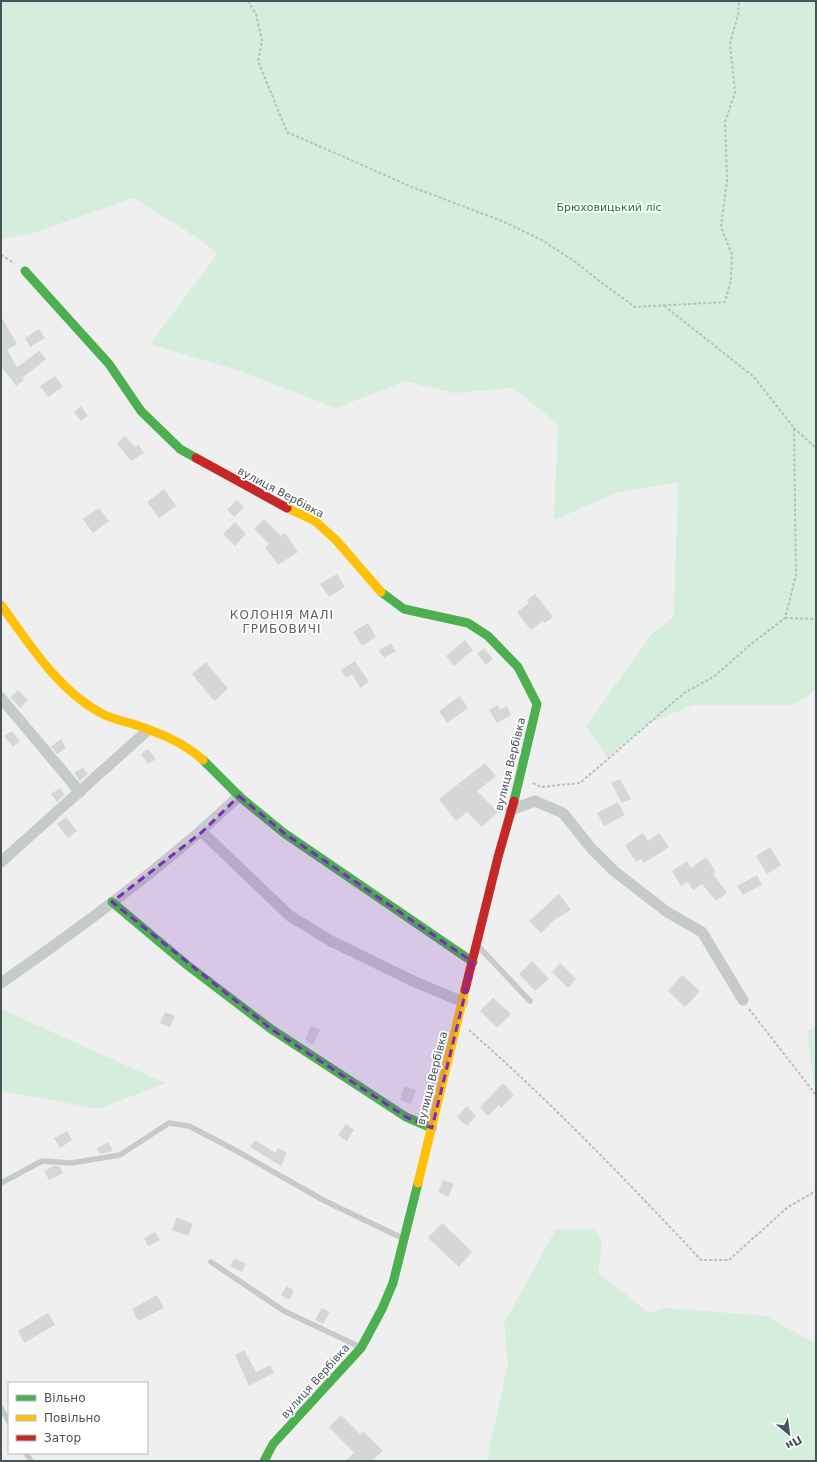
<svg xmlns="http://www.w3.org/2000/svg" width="817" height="1462" font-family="'DejaVu Sans',sans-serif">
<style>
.green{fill:#d4eedb}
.building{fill:#d5d7d7}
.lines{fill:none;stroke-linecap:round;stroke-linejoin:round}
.path{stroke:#b6c1bc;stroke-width:2;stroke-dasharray:3 2;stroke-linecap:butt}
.lane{stroke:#c6cacb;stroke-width:5.5}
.street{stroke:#c6cacb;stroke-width:11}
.fast{stroke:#4caf50;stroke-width:9}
.slow{stroke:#ffc107;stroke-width:9}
.jam{stroke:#c62828;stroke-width:9}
.marked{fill:#7b2cbf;fill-opacity:0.2;stroke:#7b2cbf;stroke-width:3;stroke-dasharray:8 5;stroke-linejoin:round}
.labels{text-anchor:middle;stroke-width:3.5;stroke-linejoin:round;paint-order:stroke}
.park-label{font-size:11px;fill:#1b793d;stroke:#fff}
.street-label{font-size:11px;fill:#47545a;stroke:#fff}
.neighbourhood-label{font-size:12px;letter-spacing:1px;fill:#5b5f63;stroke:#fff}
</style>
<rect width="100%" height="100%" fill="#efefef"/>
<!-- green -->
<g class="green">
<path d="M1 1H816V690L793 705H693L647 724 607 757 586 726 651 635 674 616 678 482 615 493 554 520 558 424 513 388 454 393 405 381 336 408 237 370 150 344 217 254 199 239 134 198 33 233 1 239Z"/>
<path d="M1 1009 165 1083 99 1109 1 1091Z"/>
<path d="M816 1027V1087L814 1085 807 1031Z"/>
<path d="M556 1229H594L602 1241 598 1273 649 1313 667 1308 766 1316 816 1344V1461H487L508 1363 504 1323Z"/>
</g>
<!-- building -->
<g class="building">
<path d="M1 316 17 344 7 350 17 367 39 351 46 359 22 378 24 380 16 386 1 366Z"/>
<path d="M39 329 45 338 30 347 25 338Z"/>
<path d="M55 376 63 387 48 397 40 386Z"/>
<path d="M81 406 88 416 81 421 74 412Z"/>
<path d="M125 436 135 447 139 445 144 453 131 461 117 444Z"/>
<path d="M164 489 176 506 159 518 147 502Z"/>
<path d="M237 500 244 507 234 517 227 510Z"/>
<path d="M99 508 109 521 93 533 83 519Z"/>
<path d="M264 519 281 536 285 533 298 552 278 565 265 547 269 544 254 529Z"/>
<path d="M235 522 246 534 235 546 223 534Z"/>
<path d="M337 574 345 587 329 597 320 584Z"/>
<path d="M535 594 553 617 545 623 543 621 531 630 517 612 529 603 527 600Z"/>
<path d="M368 623 376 637 362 646 353 632Z"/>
<path d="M465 640 473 650 454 666 446 656Z"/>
<path d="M391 643 396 651 384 658 379 650Z"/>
<path d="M484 648 493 659 486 665 477 654Z"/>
<path d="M355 661 369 682 360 688 352 674 346 678 341 670Z"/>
<path d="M206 662 228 689 214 701 192 674Z"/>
<path d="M18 690 28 700 20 708 10 697Z"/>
<path d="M460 696 468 708 447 723 439 711Z"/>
<path d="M498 705 500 710 507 706 511 715 497 723 489 710Z"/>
<path d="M12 731 20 741 13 747 4 736Z"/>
<path d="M61 739 66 748 57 754 51 746Z"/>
<path d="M148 749 156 759 148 764 141 754Z"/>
<path d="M485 763 496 776 477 791 498 812 482 827 467 812 456 821 439 799Z"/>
<path d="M83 767 88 774 80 781 74 773Z"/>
<path d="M620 779 631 799 622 803 611 783Z"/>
<path d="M60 788 65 795 57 802 51 794Z"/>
<path d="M618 802 625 815 604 826 597 813Z"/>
<path d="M66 817 77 831 68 838 57 824Z"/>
<path d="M643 833 648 841 659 833 669 847 644 863 641 859 636 862 625 845Z"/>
<path d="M770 847 781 865 767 874 756 856Z"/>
<path d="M706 857 716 872 713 874 727 893 716 901 702 884 693 890 688 882 681 886 672 871 687 861 691 868Z"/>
<path d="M757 875 762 885 743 895 737 886Z"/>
<path d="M559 894 571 910 554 920 541 933 529 921Z"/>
<path d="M532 961 549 979 535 991 519 974Z"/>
<path d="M560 963 576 979 568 988 552 972Z"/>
<path d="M682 975 700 991 685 1007 668 991Z"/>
<path d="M493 998 511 1014 497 1028 480 1011Z"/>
<path d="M165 1012 175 1016 170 1027 160 1023Z"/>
<path d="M311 1026 320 1030 313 1045 305 1040Z"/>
<path d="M503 1083 514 1095 501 1108 499 1105 488 1116 480 1107Z"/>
<path d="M404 1086 416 1090 411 1104 400 1100Z"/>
<path d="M467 1106 476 1116 467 1126 457 1117Z"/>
<path d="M346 1124 354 1130 347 1141 338 1135Z"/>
<path d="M67 1131 72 1140 60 1148 54 1138Z"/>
<path d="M255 1140 275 1153 278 1148 287 1153 281 1166 250 1147Z"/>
<path d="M108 1142 113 1151 100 1154 97 1148Z"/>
<path d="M53 1166H59L63 1173 49 1180 44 1171Z"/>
<path d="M443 1180 454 1184 448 1197 438 1192Z"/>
<path d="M177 1217 193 1224 188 1236 172 1230Z"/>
<path d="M442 1223 472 1252 459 1267 428 1238Z"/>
<path d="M155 1232 160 1240 148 1246 144 1238Z"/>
<path d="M235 1258 246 1264 242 1272 230 1266Z"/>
<path d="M287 1286 294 1291 289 1300 281 1295Z"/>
<path d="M157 1295 164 1308 138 1321 132 1309Z"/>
<path d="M322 1308 330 1312 323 1324 315 1320Z"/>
<path d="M48 1313 55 1325 24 1343 18 1331Z"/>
<path d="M244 1350 256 1372 270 1365 274 1373 249 1386 235 1355Z"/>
<path d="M341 1415 360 1434 363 1431 383 1451 372 1461H345L354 1453 329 1427Z"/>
</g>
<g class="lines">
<!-- path -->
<g class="path">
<path d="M248 1 256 14 262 41 258 61 287 132 412 187 502 221 542 240 574 261 602 283 635 307 725 302 731 279 732 255 721 227 727 180 725 122 735 92 730 43 738 15 739 1"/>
<path d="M1 255 14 263"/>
<path d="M794 428 816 448"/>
<path d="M785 618 816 619"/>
<path d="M533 783 541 787 580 783 684 693 715 676 751 644 785 618 796 575 794 428 754 377 662 304"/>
<path d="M749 1009 816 1095"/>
<path d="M469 1030C551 1102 627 1181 701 1260H729L788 1207 816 1191"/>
</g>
<!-- lane -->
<g class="lane">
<path d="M479 947 530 1001"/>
<path d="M1 1183 42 1161 71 1163 120 1155 169 1123 189 1126 235 1150 323 1200 402 1238"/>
<path d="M211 1262 284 1311 360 1347"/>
<path d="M1 1408 9 1422"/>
<path d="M26 1453 31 1461"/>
</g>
<!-- street -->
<g class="street">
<path d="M1 698 80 792"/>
<path d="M511 810 535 801 563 813 591 848 614 871 667 912 702 932 743 1000"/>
<path d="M202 832 290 916 331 941 413 981 463 1002"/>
<path d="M1 862 148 730"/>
<path d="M1 983C84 925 166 865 239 796"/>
</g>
<!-- fast -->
<g class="fast">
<path d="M25 271 109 364 141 411 180 449 196 458"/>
<path d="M381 592 404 609 468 623 488 636 518 667 537 704 514 801"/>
<path d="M203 760 240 797 284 833 473 962"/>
<path d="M112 902 187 965 271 1029 406 1117 432 1128"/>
<path d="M264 1461 273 1444 361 1348 382 1309 393 1283 418 1183"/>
</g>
<!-- slow -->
<g class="slow">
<path d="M287 508 315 521 336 540 381 592"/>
<path d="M1 605C29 643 57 689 99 712 109 718 121 721 133 724 159 733 182 741 203 760"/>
<path d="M418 1183 465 990"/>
</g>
<!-- jam -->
<g class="jam">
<path d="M196 458 287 508"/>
<path d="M465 990 498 857 514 801"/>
</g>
</g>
<!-- marked area -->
<path class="marked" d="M239 796 284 833 473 962 432 1128 406 1117 271 1029 112 902 202 832Z"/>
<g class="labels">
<!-- park labels -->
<g class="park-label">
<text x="609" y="211">Брюховицький ліс</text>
</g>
<!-- street labels -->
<g class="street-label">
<text transform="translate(281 492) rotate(28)" y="4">вулиця Вербівка</text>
<text transform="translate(510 764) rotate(-76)" y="4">вулиця Вербівка</text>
<text transform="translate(432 1078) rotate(-76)" y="4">вулиця Вербівка</text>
<text transform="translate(315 1381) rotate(-48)" y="4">вулиця Вербівка</text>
</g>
<!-- neighbourhood labels -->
<g class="neighbourhood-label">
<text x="282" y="619">КОЛОНІЯ МАЛІ<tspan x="282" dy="14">ГРИБОВИЧІ</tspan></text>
</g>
</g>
<!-- border -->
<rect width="817" height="1462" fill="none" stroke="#47545a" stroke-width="4"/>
<!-- legend -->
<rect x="8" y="1382" width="140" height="72" fill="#ffffff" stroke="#b5bbbd"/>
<rect x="16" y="1395" width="20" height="6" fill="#4caf50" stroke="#b5bbbd"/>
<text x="44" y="1402" font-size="12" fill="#47545a">Вільно</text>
<rect x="16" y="1415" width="20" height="6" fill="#ffc107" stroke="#b5bbbd"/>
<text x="44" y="1422" font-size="12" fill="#47545a">Повільно</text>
<rect x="16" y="1435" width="20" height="6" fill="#c62828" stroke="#b5bbbd"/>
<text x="44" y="1442" font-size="12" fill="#47545a">Затор</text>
<!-- north arrow -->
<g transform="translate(789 1434) rotate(151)" stroke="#ffffff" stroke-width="3" paint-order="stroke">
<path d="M0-3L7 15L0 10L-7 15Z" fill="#47545a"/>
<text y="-6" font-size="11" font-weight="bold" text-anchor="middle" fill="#47545a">Пн</text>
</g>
</svg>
